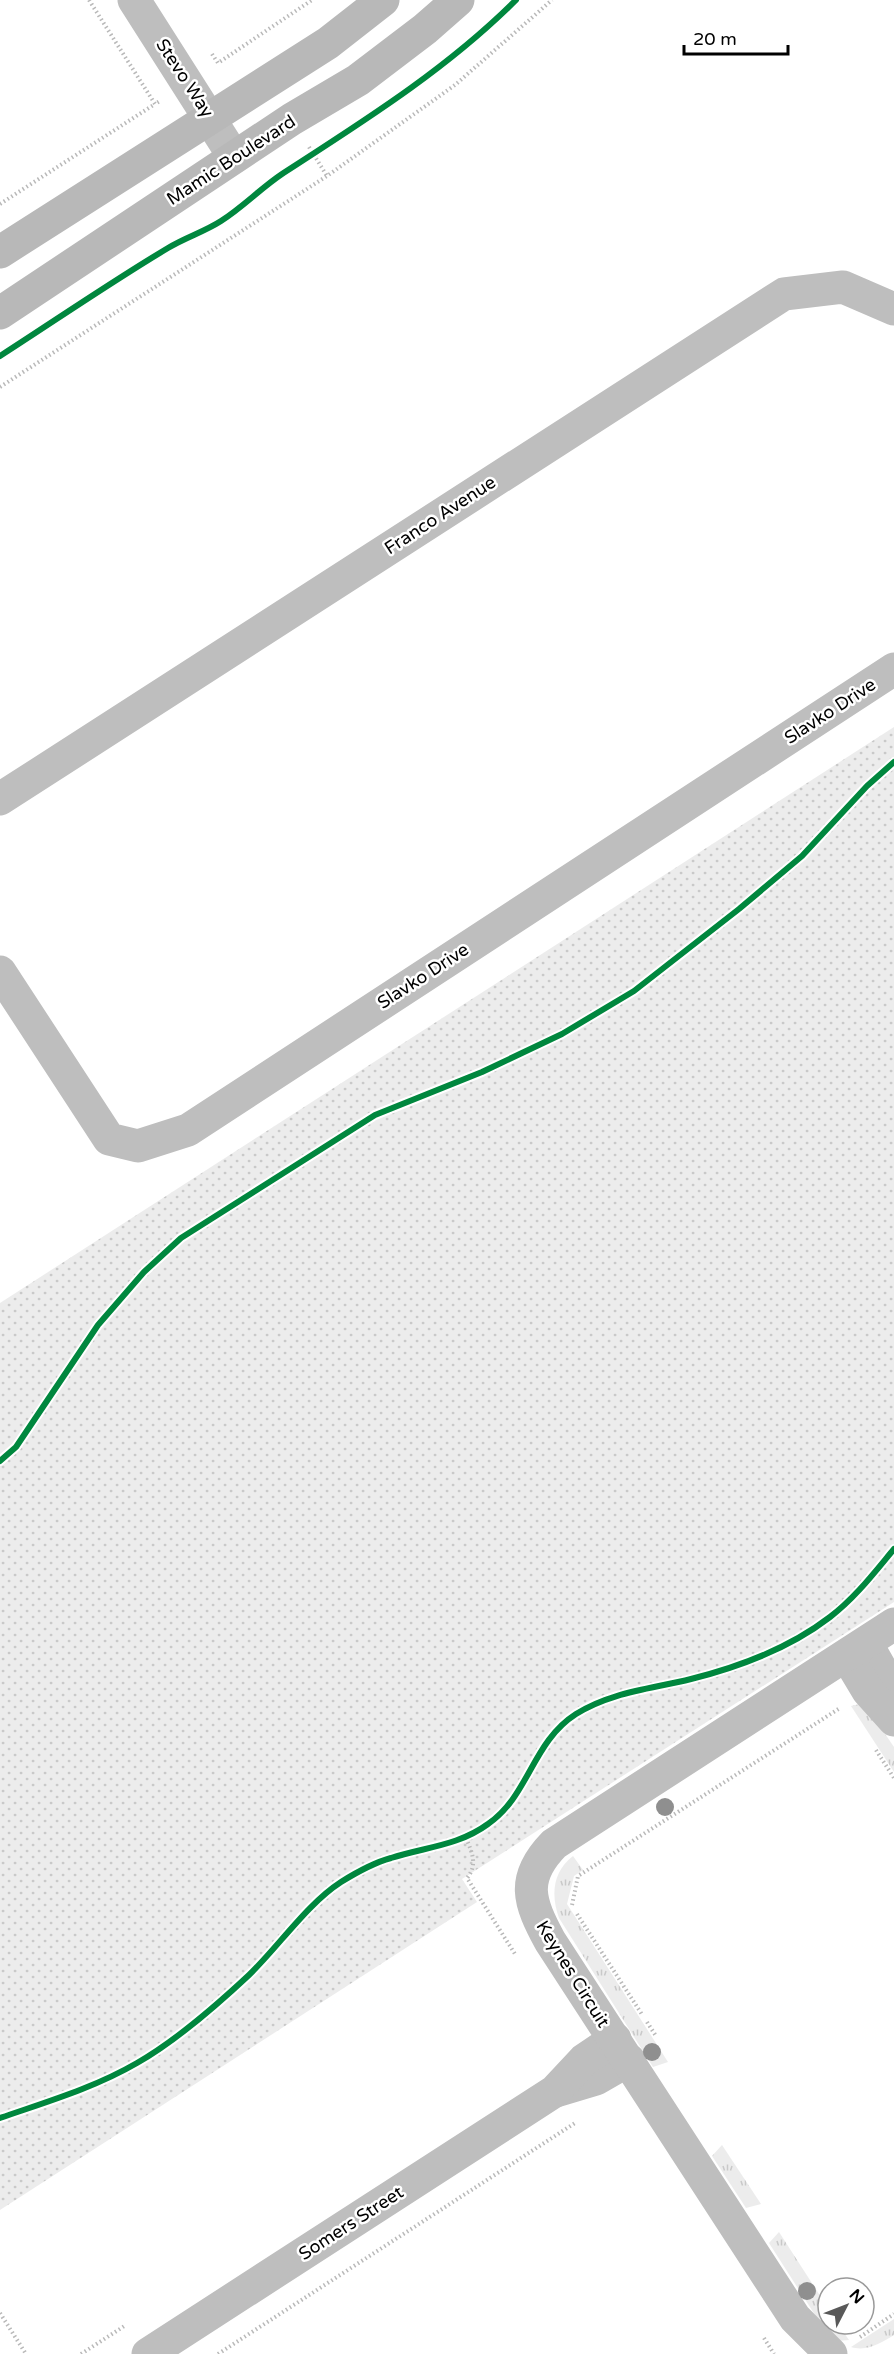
<svg xmlns="http://www.w3.org/2000/svg" width="894" height="2354" font-family="'Varela Round',sans-serif">
<style>
.grass{fill:url(#grass-tufts)}
.park{fill:url(#park-dots)}
.lines{fill:none;stroke-linecap:round;stroke-linejoin:round}
.path{stroke:#b9b9b9;stroke-width:4;stroke-dasharray:1.5 3;stroke-linecap:butt}
.street{stroke:#bebebe;stroke-width:33}
.secondary{stroke:#b8b8b8;stroke-width:33}
.cycleway-casing{stroke:#fff;stroke-width:10}
.cycleway{stroke:#00873e;stroke-width:6}
.tree{fill:#8f8f8f}
.labels{text-anchor:middle;stroke-width:5;stroke-linejoin:round;paint-order:stroke}
.street-label{font-size:18px;fill:#000;stroke:#fff}
</style>
<defs>
<pattern id="grass-tufts" width="24" height="20" patternUnits="userSpaceOnUse" patternTransform="scale(1.5)"><rect width="24" height="20" fill="#ececec"/><path d="M3 7l-1-3M5 7V3M7 7l1-3M15 17l-1-3M17 17v-4M19 17l1-3" fill="none" stroke="#c9c9c9"/></pattern>
<pattern id="park-dots" width="8" height="8" patternUnits="userSpaceOnUse" patternTransform="scale(1.5)"><rect width="8" height="8" fill="#ececec"/><path d="M2 2h.1M6 6h.1" fill="none" stroke="#c9c9c9" stroke-width="1.8" stroke-linecap="round"/></pattern>
</defs>
<rect width="100%" height="100%" fill="#fff"/>
<!-- grass -->
<g class="grass">
<path d="M864 1703 894 1747V1772L851 1706Z"/>
<path d="M573 1856 583 1870 574 1876 567 1904 668 2062 653 2067 559 1918C551 1896 552 1872 573 1856Z"/>
<path d="M722 2145 761 2204 746 2208 712 2156Z"/>
<path d="M779 2232 828 2308V2324H838L849 2340 837 2341 824 2329 769 2243Z"/>
<path d="M894 2319V2335C881 2343 867 2352 851 2347Z"/>
</g>
<!-- park -->
<path class="park" d="M894 727V1602L462 1879 477 1902 0 2210V1303Z"/>
<g class="lines">
<!-- path -->
<g class="path">
<path d="M89 0 155 104 160 101"/>
<path d="M212 54 218 63 312 0"/>
<path d="M309 147 327 176"/>
<path d="M0 204 155 104"/>
<path d="M0 387 327 176 455 85 552 0"/>
<path d="M876 1750 894 1778"/>
<path d="M466 1838C472 1852 478 1865 467 1878L515 1954"/>
<path d="M572 1905 578 1876 840 1708"/>
<path d="M577 1914 643 2016"/>
<path d="M647 2022 656 2036"/>
<path d="M0 2313 26 2354"/>
<path d="M860 2337 894 2314"/>
<path d="M764 2338 774 2354"/>
<path d="M81 2354 126 2325"/>
<path d="M218 2354 575 2123"/>
</g>
<!-- street -->
<g class="street">
<path d="M134 0 234 157"/>
<path d="M0 799 784 294 843 287 894 309"/>
<path d="M0 972 109 1139 138 1146 188 1130 894 669"/>
<path d="M866 1643 894 1692"/>
<path d="M847 1656 868 1691 894 1720"/>
<path d="M556 2091 596 2079 629 2060"/>
<path d="M148 2354 555 2091 584 2060 615 2039"/>
<path d="M831 2354 795 2318 550 1941C529 1902 520 1879 554 1844L894 1624"/>
</g>
<!-- secondary -->
<g class="secondary">
<path d="M0 252 328 43 383 0"/>
<path d="M0 313 292 119 358 80 425 29 458 0"/>
</g>
<defs>
<g id="cycleway">
<path d="M0 356C56 320 111 282 168 248 186 237 204 232 221 221 243 207 261 188 282 174 364 121 447 69 516 0"/>
<path d="M0 1461 16 1447 98 1325 144 1272 181 1238 375 1115 482 1072 562 1034 634 991 739 909 802 856 867 786 894 762"/>
<path d="M0 2118C46 2102 94 2088 137 2063 174 2042 218 2004 249 1975 279 1946 307 1904 341 1882 357 1872 373 1863 391 1858 425 1847 458 1846 488 1824 529 1796 532 1742 576 1714 611 1692 651 1689 691 1679 739 1667 791 1647 830 1617 855 1598 874 1573 894 1549"/>
</g>
</defs>
<!-- cycleway casing -->
<use href="#cycleway" class="cycleway-casing"/>
<!-- cycleway -->
<use href="#cycleway" class="cycleway"/>
</g>
<!-- trees -->
<g class="tree">
<circle cx="665" cy="1807" r="9"/>
<circle cx="652" cy="2052" r="9"/>
<circle cx="807" cy="2291" r="9"/>
</g>
<g class="labels">
<!-- street labels -->
<g class="street-label">
<text transform="translate(185 78) rotate(57)" y="6">Stevo Way</text>
<text transform="translate(231 160) rotate(-33)" y="6">Mamic Boulevard</text>
<text transform="translate(440 515) rotate(-33)" y="6">Franco Avenue</text>
<text transform="translate(830 711) rotate(-33)" y="6">Slavko Drive</text>
<text transform="translate(423 976) rotate(-33)" y="6">Slavko Drive</text>
<text transform="translate(573 1974) rotate(58)" y="6">Keynes Circuit</text>
<text transform="translate(351 2223) rotate(-33)" y="6">Somers Street</text>
</g>
</g>
<!-- north arrow -->
<g transform="translate(846 2306) rotate(48)"><circle r="28" fill="#ffffff" stroke="#999999" stroke-width="1.5"/>
<path d="M0-4.5L10 22L0 15L-10 22Z" fill="#595959"/>
<text y="-9" font-size="16" font-weight="bold" text-anchor="middle" fill="#000000">N</text>
</g>
<!-- scale -->
<path d="M684 45v9h104v-9" fill="none" stroke="#000000" stroke-width="3"/>
<text x="693" y="45" font-size="18" fill="#000000" stroke="#ffffff" stroke-width="4.5" paint-order="stroke">20 m</text>
</svg>
